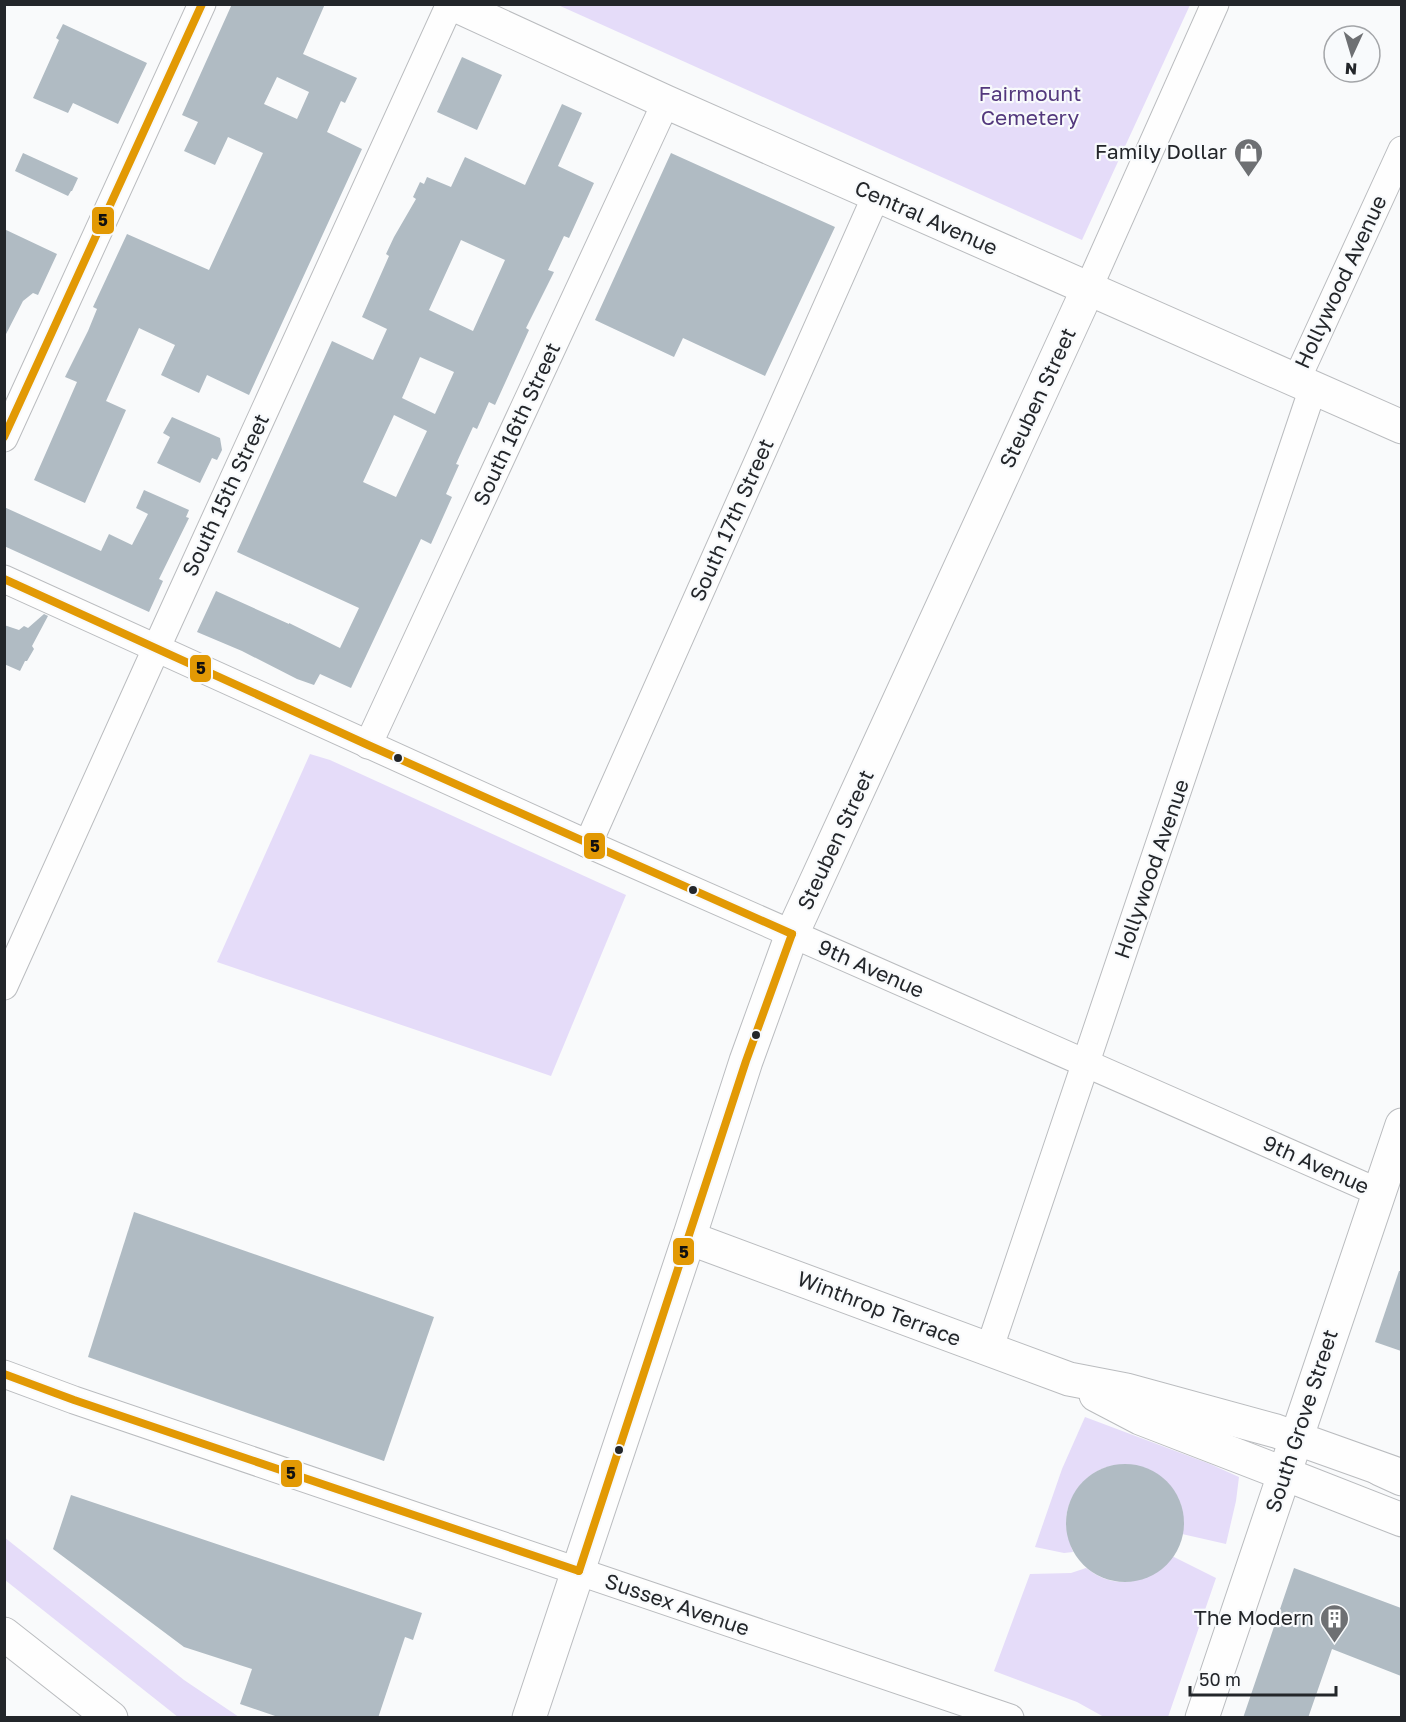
<svg xmlns="http://www.w3.org/2000/svg" width="1406" height="1722" font-family="'Golos Text',sans-serif">
<style>
.green{fill:#e5dcf9}
.building{fill:#b0bbc3;fill-rule:evenodd}
.lines{fill:none;stroke-linecap:round;stroke-linejoin:round}
.minor-casing{stroke:#babcbf;stroke-width:29}
.major-casing{stroke:#babcbf;stroke-width:35}
.highway-casing{stroke:#babcbf;stroke-width:35}
.minor{stroke:#fefefe;stroke-width:27}
.major{stroke:#fefefe;stroke-width:33}
.highway{stroke:#fefefe;stroke-width:33}
.bus-1-casing{stroke:#f8fafc;stroke-width:12}
.bus-1{stroke:#e29904;stroke-width:8}
.bus-dot{fill:#23262a;stroke:#f8fafc;stroke-width:2}
.labels{text-anchor:middle;stroke-width:4.5;stroke-linejoin:round;paint-order:stroke}
.park-label{font-size:21px;fill:#53387d;stroke:#f8fafc}
.poi-label{font-size:21px;fill:#23262a;stroke:#f8fafc;text-anchor:end}
.street-label{font-size:21px;fill:#23262a;stroke:#f8fafc}
.line-badge{stroke:#f8fafc;stroke-width:2}
.pale-badge-label{font-size:16px;text-anchor:middle;font-weight:bold;fill:#111}
</style>
<rect width="100%" height="100%" fill="#f9fafb"/>
<!-- green -->
<g class="green">
<path d="M558 5H1190L1082 240Z"/>
<path d="M310 754 330 760 626 895 551 1076 217 962Z"/>
<path d="M1085 1417 1210 1464 1239 1477 1236 1501 1226 1544 1182 1534C1195 1475 1115 1439 1079 1487 1062 1511 1064 1526 1073 1552L1064 1553 1035 1547 1062 1469Z"/>
<path d="M4 1537 184 1680 239 1717H178L5 1580Z"/>
<path d="M1172 1556 1216 1578 1168 1717H1104L1077 1702 994 1671 1030 1574 1071 1573 1086 1568C1091 1571 1097 1576 1103 1578 1128 1588 1156 1578 1172 1556Z"/>
</g>
<!-- building -->
<g class="building">
<path d="M232 4H325L303 54 357 78 345 103 341 101 327 132 362 149 249 395 207 375 199 393 161 375 175 345 139 328 106 401 126 410 85 503 34 480 77 382 65 377 88 331 97 309 93 307 127 234 209 270 263 153 228 137 215 165 184 151 198 122 182 115ZM277 77 309 92 297 119 264 104Z"/>
<path d="M63 24 147 63 118 124 73 103 68 113 33 98 59 40 56 38Z"/>
<path d="M462 57 502 75 477 130 437 112Z"/>
<path d="M562 104 582 113 558 166 594 183 569 238 564 236 548 270 554 272 526 328 529 330 495 405 489 402 477 429 473 427 456 464 459 465 446 494 452 497 431 544 421 539 351 688 320 674 314 685 297 679 242 651 197 632 216 591 289 624V623L340 648 359 608 237 552 332 341 373 360 387 329 362 317 389 256 386 254 394 237 416 199 413 197 420 182 424 184 427 177 451 187 465 157 525 185ZM461 240 505 260 473 331 429 310ZM420 357 454 372 435 414 402 398ZM394 415 427 431 396 497 363 482Z"/>
<path d="M23 153 78 178 72 191H71L68 196 15 171Z"/>
<path d="M671 153 835 227 765 376 683 338 674 357 595 320Z"/>
<path d="M4 229 57 254 38 295 33 293 23 301 4 338Z"/>
<path d="M172 417 220 438 222 450 217 460 212 458 200 483 157 463 170 437 163 433Z"/>
<path d="M144 490 189 510 186 517 189 518 159 579 163 581 149 612 4 546V507L101 551 109 534 132 545 148 514 136 508Z"/>
<path d="M44 614 48 616 32 646 34 649 27 661H25L20 671 4 664V625L19 630 24 626 28 628Z"/>
<path d="M134 1212 434 1317 384 1461 88 1357Z"/>
<path d="M1399 1271H1401V1351L1375 1342Z"/>
<circle cx="1125" cy="1523" r="59"/>
<path d="M71 1495 422 1613 413 1640 405 1637 378 1718H281L240 1704 252 1669 184 1647 53 1549Z"/>
<path d="M1294 1568 1401 1608V1676L1332 1649 1308 1718H1243Z"/>
</g>
<g class="lines">
<defs>
<g id="minor">
<path d="M1088 289 1215 4"/>
<path d="M1296 381 1402 150"/>
<path d="M4 438 202 4"/>
<path d="M4 579 588 844 1378 1192"/>
<path d="M368 745 666 102"/>
<path d="M588 844 876 196"/>
<path d="M4 986 156 649 450 4"/>
<path d="M989 1350 1313 388"/>
<path d="M4 1374 74 1400 1010 1718"/>
</g>
<g id="major">
<path d="M453 4 666 102 1402 427"/>
<path d="M689 1238 1069 1379 1126 1390 1276 1431 1402 1476"/>
<path d="M1096 1395 1140 1418 1285 1474"/>
<path d="M529 1718 689 1238 746 1061 792 934 1088 289"/>
<path d="M1202 1718 1402 1125"/>
</g>
<g id="highway">
<path d="M1380 1469 1402 1479"/>
<path d="M1285 1474 1402 1520"/>
<path d="M4 1634 111 1718"/>
</g>
</defs>
<!-- minor casing -->
<use href="#minor" class="minor-casing"/>
<!-- major casing -->
<use href="#major" class="major-casing"/>
<!-- highway casing -->
<use href="#highway" class="highway-casing"/>
<!-- minor -->
<use href="#minor" class="minor"/>
<!-- major -->
<use href="#major" class="major"/>
<!-- highway -->
<use href="#highway" class="highway"/>
<defs>
<g id="bus-1">
<path d="M4 437 202 4"/>
<path d="M4 579 368 745 792 934"/>
<path d="M4 1374 74 1400 579 1571"/>
<path d="M579 1571 746 1061 792 934"/>
</g>
</defs>
<!-- bus-1 casing -->
<use href="#bus-1" class="bus-1-casing"/>
<!-- bus-1 -->
<use href="#bus-1" class="bus-1"/>
</g>
<!-- icons -->
<defs>
<symbol id="shop-pin" viewBox="-11 -11 22 30"><path d="M0 17L-7.5 6A9.5 9.5 0 1 1 7.5 6Z" fill="#6e7073" stroke="#f8fafc"/><path d="M-5-2.5h2.3a2.7 3.5 0 0 1 5.4 0H5L5.5 6h-11ZM-1.5-2.5h3a1.5 2.3 0 0 0-3 0Z" fill="#fff"/></symbol>
<symbol id="building-pin" viewBox="-11 -11 22 30"><path d="M0 17L-7.5 6A9.5 9.5 0 1 1 7.5 6Z" fill="#6e7073" stroke="#f8fafc"/><path d="M-4-6H4V6H1V3H-1V6H-4ZM-2.5-4.3h1.7v1.8h-1.7ZM.8-4.3h1.7v1.8H.8ZM-2.5-1h1.7V.8h-1.7ZM.8-1h1.7V.8H.8Z" fill="#fff"/></symbol>
</defs>
<g fill-rule="evenodd">
<use href="#shop-pin" x="1232" y="136" width="33" height="45"/>
<use href="#building-pin" x="1318" y="1602" width="33" height="45"/>
</g>
<!-- markers -->
<g class="bus-dot">
<circle cx="398" cy="758" r="5"/>
<circle cx="693" cy="890" r="5"/>
<circle cx="756" cy="1035" r="5"/>
<circle cx="619" cy="1450" r="5"/>
</g>
<g class="labels">
<!-- park labels -->
<g class="park-label">
<text x="1030" y="101">Fairmount<tspan x="1030" dy="24">Cemetery</tspan></text>
</g>
<!-- poi labels -->
<g class="poi-label">
<text x="1227" y="159">Family Dollar</text>
<text x="1314" y="1625">The Modern</text>
</g>
<!-- street labels -->
<g class="street-label">
<text transform="translate(926 218) rotate(24)" y="7">Central Avenue</text>
<text transform="translate(1341 282) rotate(-65)" y="7">Hollywood Avenue</text>
<text transform="translate(1038 398) rotate(-65)" y="7">Steuben Street</text>
<text transform="translate(517 424) rotate(-65)" y="7">South 16th Street</text>
<text transform="translate(226 495) rotate(-65)" y="7">South 15th Street</text>
<text transform="translate(732 520) rotate(-66)" y="7">South 17th Street</text>
<text transform="translate(836 840) rotate(-65)" y="7">Steuben Street</text>
<text transform="translate(1152 869) rotate(-71)" y="7">Hollywood Avenue</text>
<text transform="translate(871 969) rotate(24)" y="7">9th Avenue</text>
<text transform="translate(1316 1165) rotate(24)" y="7">9th Avenue</text>
<text transform="translate(879 1309) rotate(21)" y="7">Winthrop Terrace</text>
<text transform="translate(1302 1421) rotate(-72)" y="7">South Grove Street</text>
<text transform="translate(677 1605) rotate(19)" y="7">Sussex Avenue</text>
</g>
</g>
<g class="line-badge">
<rect x="91" y="206" width="24" height="29" rx="6" fill="#e29904"/>
<rect x="189" y="654" width="23" height="29" rx="6" fill="#e29904"/>
<rect x="583" y="832" width="23" height="28" rx="6" fill="#e29904"/>
<rect x="672" y="1237" width="23" height="29" rx="6" fill="#e29904"/>
<rect x="280" y="1459" width="23" height="29" rx="6" fill="#e29904"/>
</g>
<g class="pale-badge-label">
<text x="103" y="226">5</text>
<text x="201" y="674">5</text>
<text x="595" y="852">5</text>
<text x="684" y="1258">5</text>
<text x="291" y="1479">5</text>
</g>
<!-- border -->
<rect width="1406" height="1722" fill="none" stroke="#23262a" stroke-width="12"/>
<!-- north arrow -->
<g transform="translate(1352 54) rotate(184)"><circle r="28" fill="#f8fafc" stroke="#a3a5a8" stroke-width="1.5"/>
<path d="M0-4.5L10 22L0 15L-10 22Z" fill="#6e7073"/>
<text y="-9" font-size="16" font-weight="bold" text-anchor="middle" fill="#23262a">N</text>
</g>
<!-- scale -->
<path d="M1190 1686v9h146v-9" fill="none" stroke="#23262a" stroke-width="3"/>
<text x="1199" y="1686" font-size="18" fill="#23262a" stroke="#f8fafc" stroke-width="4.5" paint-order="stroke">50 m</text>
</svg>
